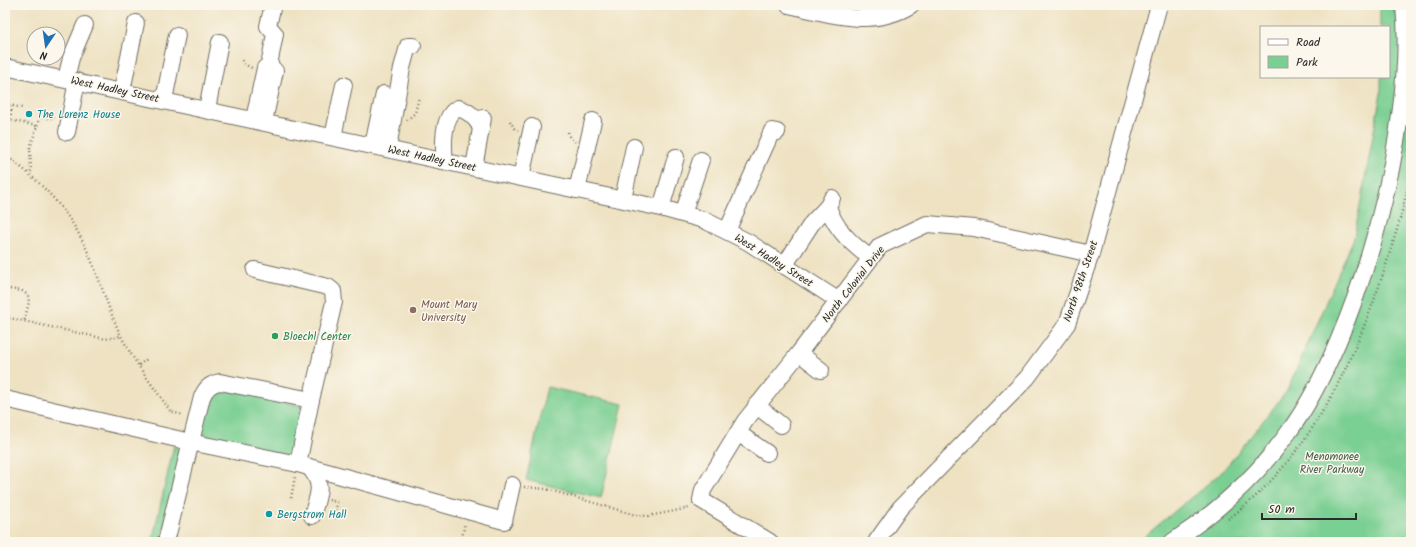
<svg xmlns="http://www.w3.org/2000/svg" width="1416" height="547" font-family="Kalam,sans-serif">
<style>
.green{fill:#7acf93;stroke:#527d5f}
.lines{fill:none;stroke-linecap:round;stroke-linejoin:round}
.minor-casing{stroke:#6f6b60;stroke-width:18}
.path{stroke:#6f6b60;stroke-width:2.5;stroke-dasharray:1 3;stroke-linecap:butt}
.minor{stroke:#fff;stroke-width:16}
.culture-dot{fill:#0f9aa8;stroke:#fbf7ec;stroke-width:1.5}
.education-dot{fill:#8d6e63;stroke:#fbf7ec;stroke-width:1.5}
.leisure-dot{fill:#2e9e5b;stroke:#fbf7ec;stroke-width:1.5}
.labels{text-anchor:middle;stroke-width:3;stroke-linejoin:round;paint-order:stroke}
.street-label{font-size:11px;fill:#2b2b2b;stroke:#fbf7ec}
.culture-label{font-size:11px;fill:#0d838f;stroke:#fbf7ec;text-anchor:start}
.education-label{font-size:11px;fill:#785e54;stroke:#fbf7ec;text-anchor:start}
.leisure-label{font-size:11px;fill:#27864d;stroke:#fbf7ec;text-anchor:start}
.park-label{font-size:11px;fill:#435c4a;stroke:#fbf7ec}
</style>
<rect width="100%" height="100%" fill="#fbf7ec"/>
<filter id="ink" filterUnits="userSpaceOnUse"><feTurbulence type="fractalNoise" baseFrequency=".025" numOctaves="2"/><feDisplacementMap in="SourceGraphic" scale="8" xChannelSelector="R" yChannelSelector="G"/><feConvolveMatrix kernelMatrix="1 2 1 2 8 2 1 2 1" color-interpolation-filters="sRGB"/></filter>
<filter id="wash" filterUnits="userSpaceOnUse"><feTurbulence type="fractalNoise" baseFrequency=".012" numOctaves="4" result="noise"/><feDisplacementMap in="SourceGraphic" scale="16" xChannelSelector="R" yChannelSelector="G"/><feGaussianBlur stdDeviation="0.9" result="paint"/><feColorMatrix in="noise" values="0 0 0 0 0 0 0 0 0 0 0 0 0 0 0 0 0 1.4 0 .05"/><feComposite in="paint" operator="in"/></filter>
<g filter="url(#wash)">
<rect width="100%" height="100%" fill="#eee2c2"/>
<!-- green -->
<g class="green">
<path d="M1382 5H1411V542H1138L1223 471 1287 391 1354 238 1381 93V77H1389V27H1380V9Z"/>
<path d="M214 386 302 406 292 451 287 456 209 439C204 436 200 432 199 426 198 418 210 395 214 386Z"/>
<path d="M547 387 623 404 601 498 526 480Z"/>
<path d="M174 445 179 449 181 452 161 542H152Z"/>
</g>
</g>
<g filter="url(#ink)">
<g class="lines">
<defs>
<g id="minor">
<path d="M789 5C830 14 872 29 911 5"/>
<path d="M269 65 275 34 268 26 272 9"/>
<path d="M5 67 661 208 704 220 748 242 839 301"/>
<path d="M66 79 71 58 85 25"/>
<path d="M122 91 136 23"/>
<path d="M164 100 177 35"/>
<path d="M207 109 220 42"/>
<path d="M254 119 265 68 269 65 275 71 264 121"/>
<path d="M67 132 77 81"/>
<path d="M333 137 344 85"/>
<path d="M373 145 384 94"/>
<path d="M388 148 402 68 408 46H413"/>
<path d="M445 161C443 145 442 116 458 108 469 111 477 119 481 128"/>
<path d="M474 167 483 118"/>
<path d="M521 177 532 127"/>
<path d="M577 190 593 121"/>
<path d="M832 198 828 206C834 228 852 245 871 258"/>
<path d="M623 199 634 147"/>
<path d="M661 208 676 157"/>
<path d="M683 214 701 160"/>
<path d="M727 231 772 131 777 132"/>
<path d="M784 266 812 223 828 206"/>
<path d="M255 270 328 287 333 291 334 302 311 400"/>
<path d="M799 353 821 370"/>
<path d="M5 399 190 442 298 464 504 521 512 485"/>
<path d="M756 405 781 425"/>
<path d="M738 433 767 453"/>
<path d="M309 467C325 485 318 495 312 516"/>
<path d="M166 542 202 397C206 388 210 384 220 382L311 400 298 464"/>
<path d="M770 542 701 500 703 490 745 421 799 353 880 246 927 224 974 228 1091 254"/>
<path d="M876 542 900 508 1027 378 1067 324 1091 254 1159 5"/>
<path d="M1172 542C1216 513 1257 476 1288 433 1359 336 1416 125 1404 5"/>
</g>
</defs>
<!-- minor casing -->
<use href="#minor" class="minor-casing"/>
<!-- path -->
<g class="path">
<path d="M242 60 244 64 252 68"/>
<path d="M5 104 22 108"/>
<path d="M12 106 10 120 37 126 30 148 31 175"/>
<path d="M407 120 415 113 419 97"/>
<path d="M510 121 514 128 518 130"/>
<path d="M37 126 39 118H55"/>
<path d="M568 132 569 136 575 142"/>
<path d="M5 155C36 177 65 206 82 240 98 271 106 305 121 336 134 362 154 387 171 412L184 415"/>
<path d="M10 289 22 291 28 295 29 302 24 322"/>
<path d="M5 317 106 339 121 336"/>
<path d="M5 340 9 318"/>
<path d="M139 365 147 359"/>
<path d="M524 487 546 489 636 515 649 516 690 508"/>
<path d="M291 498 295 477"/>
<path d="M329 500 337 502 334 521"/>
<path d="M1228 519C1313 457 1360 350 1390 252 1399 224 1407 196 1411 167"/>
<path d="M376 541 380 542"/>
<path d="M461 542 465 523"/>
<path d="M1391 542 1404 538 1411 540"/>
</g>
<!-- minor -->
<use href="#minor" class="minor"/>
</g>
</g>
<!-- markers -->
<g class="culture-dot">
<circle cx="29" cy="114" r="4"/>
<circle cx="269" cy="514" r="4"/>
</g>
<circle class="education-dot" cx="413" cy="310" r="4"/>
<circle class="leisure-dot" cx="275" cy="336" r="4"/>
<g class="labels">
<!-- street labels -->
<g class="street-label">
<text transform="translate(115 89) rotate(12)" y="4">West Hadley Street</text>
<text transform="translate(432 158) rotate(12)" y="4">West Hadley Street</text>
<text transform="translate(774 260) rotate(32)" y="4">West Hadley Street</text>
<text transform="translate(1080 281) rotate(-71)" y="4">North 98th Street</text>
<text transform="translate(853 284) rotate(-52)" y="4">North Colonial Drive</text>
</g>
<!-- culture labels -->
<g class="culture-label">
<text x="37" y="118">The Lorenz House</text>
<text x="277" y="518">Bergstrom Hall</text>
</g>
<!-- education labels -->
<g class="education-label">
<text x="421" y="308">Mount Mary<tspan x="421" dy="13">University</tspan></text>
</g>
<!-- leisure labels -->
<g class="leisure-label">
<text x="283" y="340">Bloechl Center</text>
</g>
<!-- park labels -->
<g class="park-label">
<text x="1332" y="460">Menomonee<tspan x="1332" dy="13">River Parkway</tspan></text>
</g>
</g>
<!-- margin -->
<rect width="1416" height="547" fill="none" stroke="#fbf7ec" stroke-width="20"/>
<!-- legend -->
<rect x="1260" y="26" width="130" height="52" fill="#fbf7ec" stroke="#a8a59f"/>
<rect x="1268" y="39" width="20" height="6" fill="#ffffff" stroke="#a8a59f"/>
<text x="1296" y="46" font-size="12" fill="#2b2b2b">Road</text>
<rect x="1268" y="56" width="20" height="12" fill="#7acf93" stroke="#a8a59f"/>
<text x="1296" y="66" font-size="12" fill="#2b2b2b">Park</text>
<!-- north arrow -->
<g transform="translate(46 46) rotate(193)"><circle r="19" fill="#fbf7ec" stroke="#a8a59f"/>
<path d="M0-3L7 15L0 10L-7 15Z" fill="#1f6fb2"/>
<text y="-6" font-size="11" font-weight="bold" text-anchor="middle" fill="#2b2b2b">N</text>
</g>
<!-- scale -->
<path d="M1262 513v6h94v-6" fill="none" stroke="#2b2b2b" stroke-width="2"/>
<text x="1268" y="513" font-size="12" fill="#2b2b2b" stroke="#fbf7ec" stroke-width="3" paint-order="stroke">50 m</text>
</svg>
